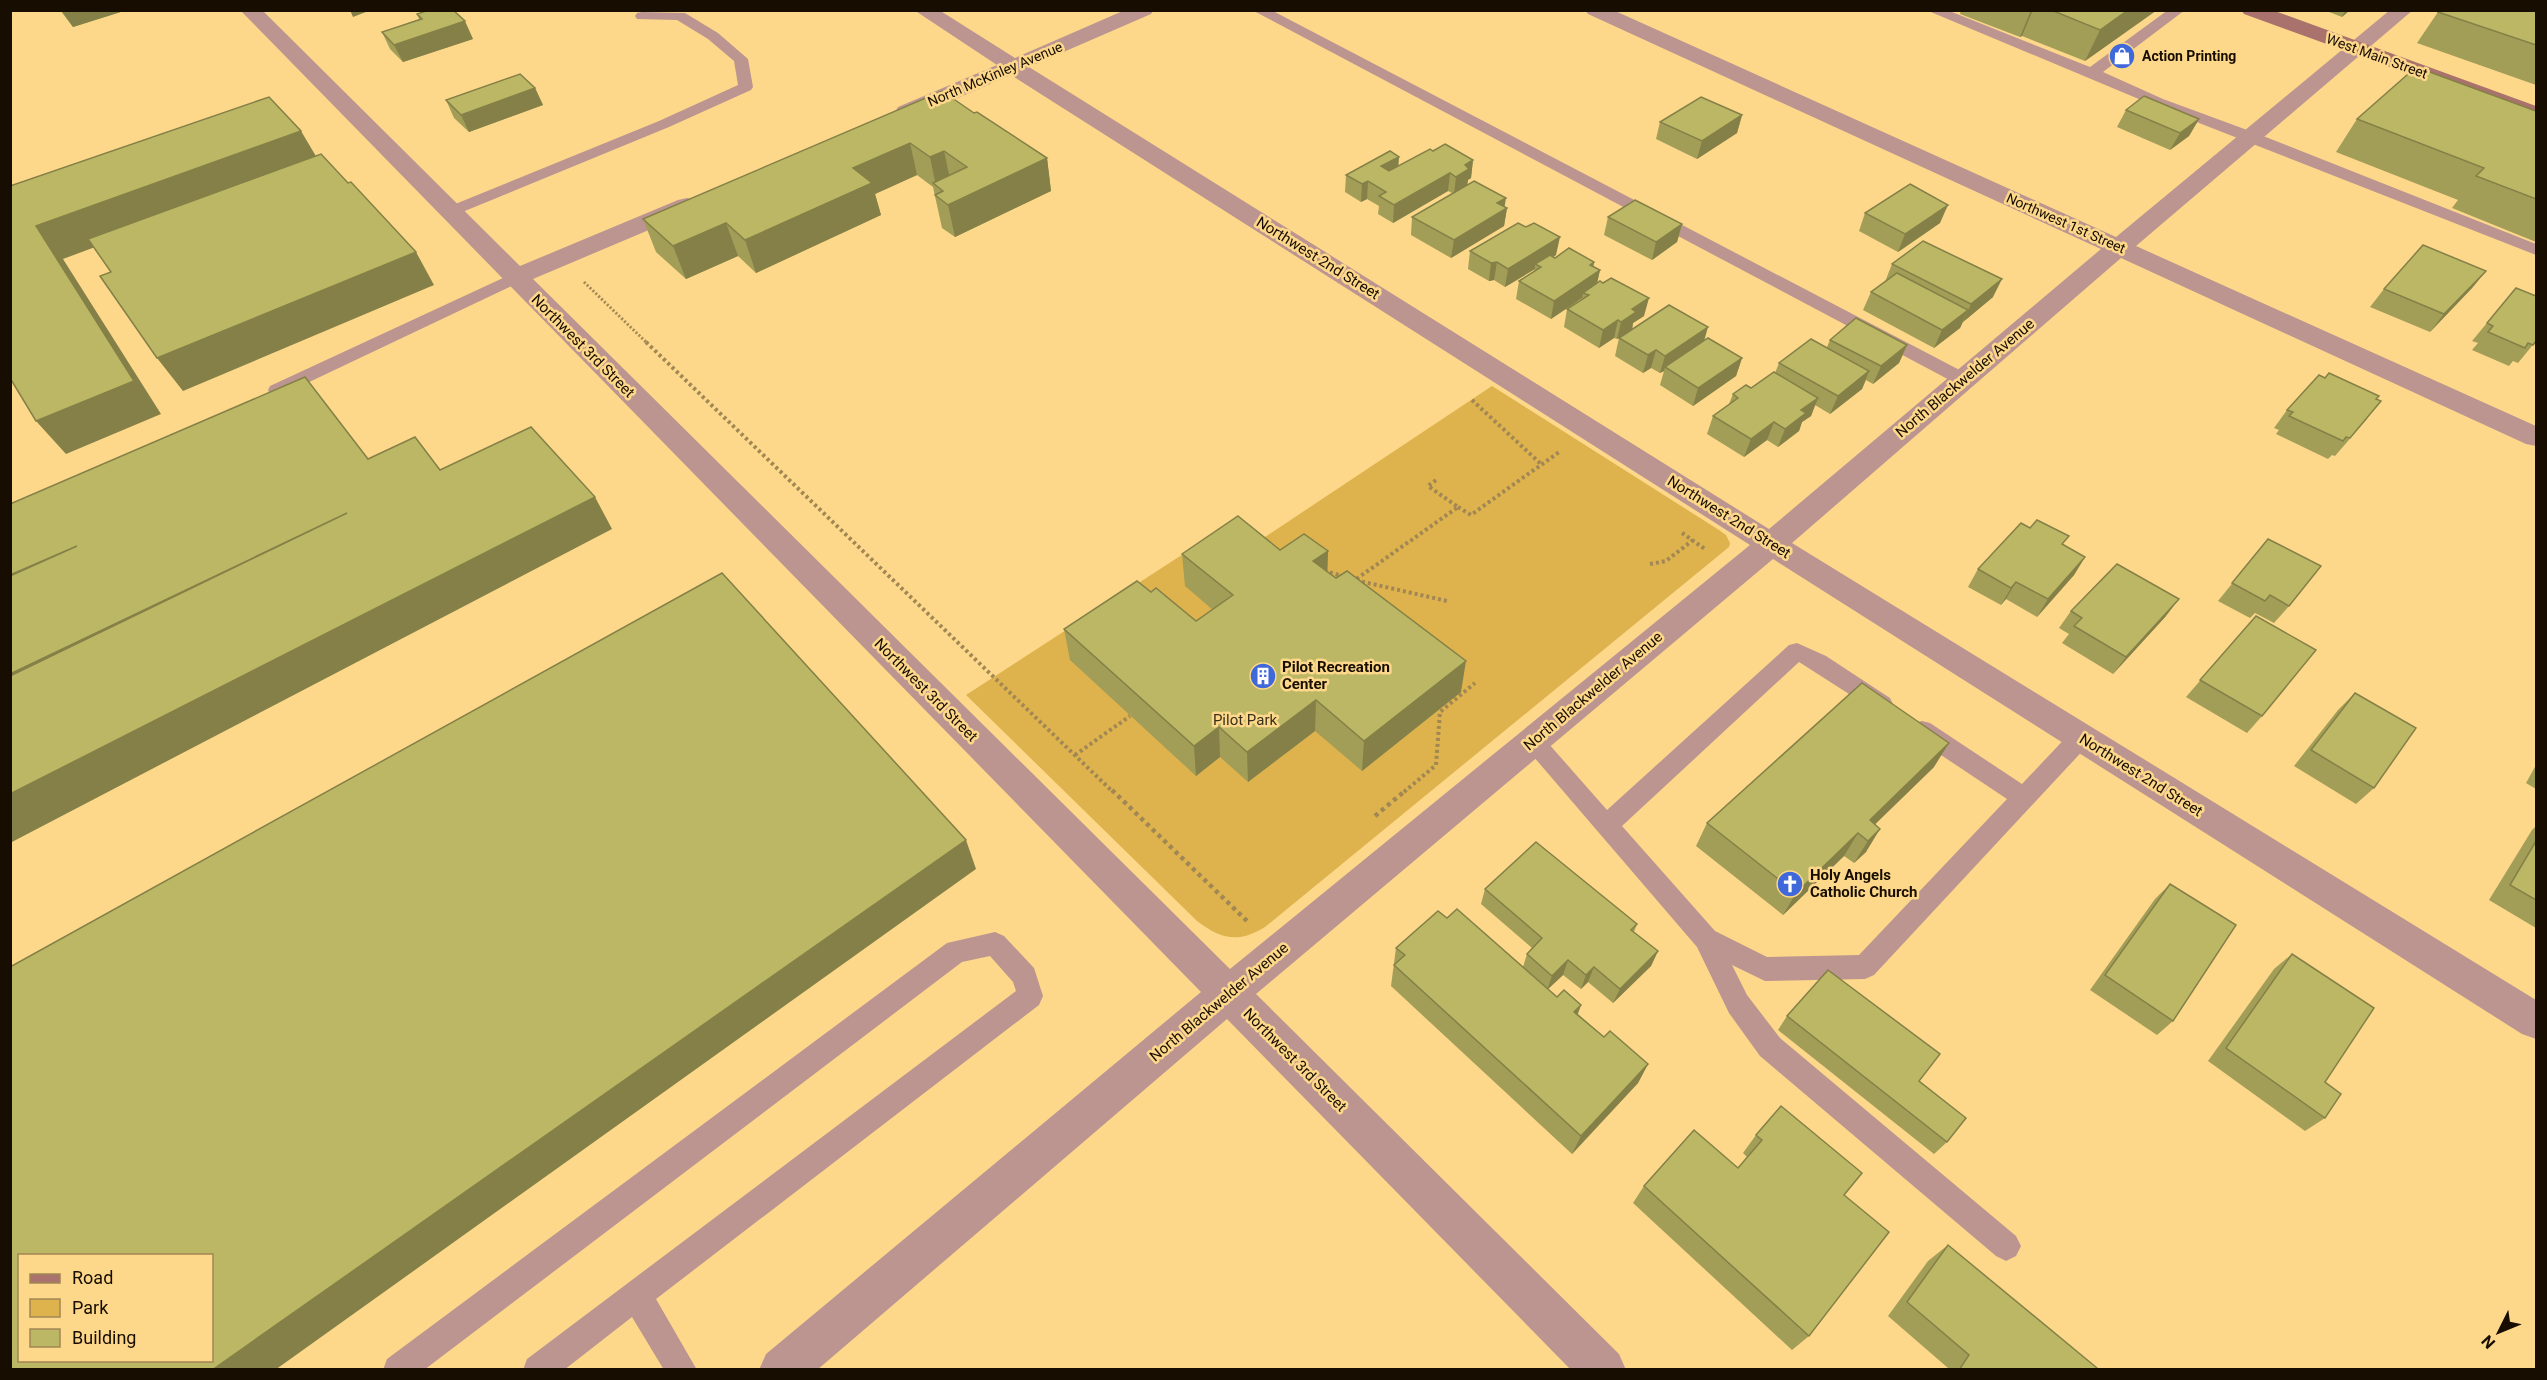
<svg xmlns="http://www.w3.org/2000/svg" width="2547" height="1380" font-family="Roboto,sans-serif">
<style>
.green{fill:#deb34e}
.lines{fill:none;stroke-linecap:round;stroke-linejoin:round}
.path-far2{stroke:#a18753;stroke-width:3;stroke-dasharray:2 2;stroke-linecap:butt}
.path-far1{stroke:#a18753;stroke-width:4;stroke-dasharray:3 3;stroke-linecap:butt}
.path{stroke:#a18753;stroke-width:4.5;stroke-dasharray:4 4;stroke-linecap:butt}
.service{fill:#bc9591;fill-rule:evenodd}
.minor{fill:#bc9591;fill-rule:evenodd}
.secondary{fill:#a9726c;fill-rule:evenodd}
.wall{fill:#a29d57}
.shaded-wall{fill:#848047}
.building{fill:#bcb765;stroke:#848047;stroke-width:1.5;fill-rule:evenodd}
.labels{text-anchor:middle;stroke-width:5;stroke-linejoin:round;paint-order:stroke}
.far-poi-label{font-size:14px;font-weight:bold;fill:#170d00;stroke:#fdd88a;text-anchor:start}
.far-street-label{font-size:14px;fill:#170d00;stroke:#fdd88a}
.street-label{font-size:15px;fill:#170d00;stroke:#fdd88a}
.poi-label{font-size:15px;font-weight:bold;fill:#170d00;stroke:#fdd88a;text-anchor:start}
.park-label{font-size:15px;fill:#392f1b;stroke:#fdd88a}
</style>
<rect width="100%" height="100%" fill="#fdd88a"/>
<!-- green -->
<path class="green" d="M1492 386 1719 530 1726 535 1730 543 1729 547 1265 927C1239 943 1222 940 1197 921L966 695 1231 523 1256 543Z"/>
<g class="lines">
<!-- path-far2 -->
<path class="path-far2" d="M584 282 647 343"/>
<!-- path-far1 -->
<g class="path-far1">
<path d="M646 342 1113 792"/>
<path d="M1472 400 1542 465"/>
<path d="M1436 480 1428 486 1458 507 1355 580 1447 601"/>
<path d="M1458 507 1471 515 1559 452"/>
<path d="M1682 533 1705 549"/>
<path d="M1650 564 1666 561 1693 540"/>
<path d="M1324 571 1343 576"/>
<path d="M1075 755 1130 716"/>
<path d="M1404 792 1436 765 1440 712 1475 683"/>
</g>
<!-- path -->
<g class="path">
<path d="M1112 790 1247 921"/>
<path d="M1375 816 1406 790"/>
</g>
<!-- service -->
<g class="service">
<path d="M1252 10H1271L1971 376 1973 380 1971 384H1957Z"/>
<path d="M1926 10H1947L2090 67 2168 10H2185L2103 72 2163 99 2258 134 2536 244V255L2153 105Z"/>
<path d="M642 12 685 13 718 33 748 59 753 87 751 90 669 127 455 215H443L441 212 443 209 659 121 738 85 734 61 708 39 677 20 637 19 635 16 637 13Z"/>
<path d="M514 273 520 274 523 278 520 282 284 394H270L268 390 270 386Z"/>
<path d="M1797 643 1826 656 1890 698 1893 704 1890 710 1882 713 1874 710 1799 662 1622 826 1715 931 1767 957 1859 955 2007 799 1914 737 1910 730 1914 723 1922 721 1930 723 2022 784 2073 730 2081 728 2089 730 2093 737 2089 744 1874 975 1865 979 1765 981 1732 965 1747 995 1780 1038 2016 1236 2021 1246 2016 1256 2006 1261 1996 1256 1760 1056 1729 1013 1697 947 1521 742 1525 735 1533 733 1541 735 1607 810 1789 645Z"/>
<path d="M995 932 1004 936 1034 968 1043 996 1039 1005 656 1299 697 1370H664L632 1317 564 1370H523L527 1359 1016 991 1013 982 990 956 962 962 424 1370H383L387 1359 947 943Z"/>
</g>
<!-- minor -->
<path class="minor" d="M240 10H262L520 266 678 200 687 198 696 200 699 205 696 210 533 279 1230 969 1750 545 1011 75 914 117 906 119 898 117 895 112 898 107 997 65 914 10H939L1015 58 1125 10H1154L1151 14 1029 67 1769 529 2101 249 1588 14 1585 10H1613L2116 237 2390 10H2413L2136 246 2536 426V446L2526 444 2121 258 1792 543 2536 1000V1039L2522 1034 1773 559 1256 994 1619 1354 1626 1370H1571L1227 1019 817 1370H759L766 1354 1201 992Z"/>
<!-- secondary -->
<path class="secondary" d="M2241 10H2272L2536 106V120L2244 14Z"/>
</g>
<!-- wall -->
<g class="wall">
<path d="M60 10H127L73 27Z"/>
<path d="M1961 10H2157L2085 61 2022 36 2020 37 1960 14Z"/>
<path d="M2324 10H2350L2342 17Z"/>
<path d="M2536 10V85L2417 43 2438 12Z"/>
<path d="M417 14 473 39 403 62 390 49 382 32 419 19Z"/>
<path d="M535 88 543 105 469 132 454 118 446 100Z"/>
<path d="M2126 110 2199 119 2189 136 2170 150 2117 127Z"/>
<path d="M2536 111V242L2452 208 2458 200 2336 152 2357 119Z"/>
<path d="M974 113 1047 158 1051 191 955 237 942 228 933 187 917 175 875 194 881 215 756 273 738 256 686 279 656 252 643 219Z"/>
<path d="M1742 115 1737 133 1697 159 1656 139 1660 122Z"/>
<path d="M1433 151 1473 160 1471 178 1468 180 1467 185 1507 208 1504 226 1451 258 1411 235 1412 217 1452 193 1448 191 1393 223 1378 214 1379 206 1367 199 1361 202 1345 192 1346 175 1399 166Z"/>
<path d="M1865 213 1940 223 1898 252 1859 231Z"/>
<path d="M1608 217 1682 224 1677 242 1652 260 1604 235Z"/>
<path d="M1470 251 1556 255 1553 257 1594 262 1593 266 1600 270 1597 283 1644 316 1633 323 1632 330 1704 341 1742 358 1736 376 1693 406 1660 385 1664 371 1660 373 1651 368 1643 373 1615 356 1619 338 1617 339 1614 338 1599 348 1564 327 1567 309 1581 300 1582 298 1551 319 1516 299 1519 281 1534 271 1535 269 1505 287 1494 280 1489 281 1468 269Z"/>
<path d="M1892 264 1993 297 1963 322 1960 328 1934 348 1863 310 1871 292 1885 282Z"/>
<path d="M2486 271 2472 288 2430 332 2370 307 2384 289Z"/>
<path d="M2516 288 2536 341 2518 363 2513 361 2509 366 2472 350 2478 343 2472 341Z"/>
<path d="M1830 340 1907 345 1899 363 1873 384 1866 380 1862 389 1830 414 1815 405 1811 416 1802 422 1799 431 1778 447 1767 440 1744 457 1707 434 1713 416 1729 404 1733 394 1751 388 1775 373 1779 363 1827 347Z"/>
<path d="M2376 399 2367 419 2335 456 2332 455 2328 459 2276 434 2279 430 2274 428 2287 410Z"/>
<path d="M2268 539 2289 606 2274 623 2255 613 2250 618 2218 601Z"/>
<path d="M2063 545 2085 557 2074 575 2037 617 2006 599 2001 605 1968 587 1978 569Z"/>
<path d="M1280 550 1328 551 1327 572 1461 692 1362 771 1315 731 1248 782 1220 757 1196 776 1070 660 1064 629 1151 592 1196 621 1213 610 1185 586 1182 554Z"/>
<path d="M2071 611 2166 616 2113 674 2062 643 2069 634 2059 628Z"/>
<path d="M2256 616 2262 716 2247 733 2186 697Z"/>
<path d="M2355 693 2374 788 2356 804 2294 766 2338 710Z"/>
<path d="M2536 765V789L2526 783Z"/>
<path d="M1934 767 1875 824 1866 852 1854 863 1844 856 1783 915 1696 846 1707 823Z"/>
<path d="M2536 826V928L2489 900 2532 830Z"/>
<path d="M2170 884 2173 1021 2157 1035 2090 990 2155 899Z"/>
<path d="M1485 889 1637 924 1634 932 1658 951 1651 966 1613 1003 1588 982 1581 989 1563 975 1548 989 1557 997 1581 1005 1578 1014 1604 1037 1648 1064 1638 1083 1572 1154 1391 986 1396 948 1447 918 1523 967 1527 954 1532 948 1481 904Z"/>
<path d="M2292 954 2325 1082V1118L2305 1131 2208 1061 2274 969Z"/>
<path d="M1787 1016 1919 1081 1947 1142 1934 1154 1778 1030Z"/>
<path d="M1756 1135 1844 1195 1809 1336 1792 1350 1633 1203 1644 1186 1738 1168 1747 1157 1743 1153Z"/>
<path d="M1948 1245 2097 1370H1947L1948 1368 1888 1316 1928 1261Z"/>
</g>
<!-- shaded-wall -->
<g class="shaded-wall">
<path d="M61 10H127L73 27Z"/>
<path d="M350 10H371L353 17Z"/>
<path d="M2031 10H2033L2022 36 2020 37Z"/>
<path d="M2128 10H2157L2085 61 2100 30Z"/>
<path d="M2346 10H2350L2342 17Z"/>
<path d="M465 21 473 39 403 62 394 45Z"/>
<path d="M535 88 543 105 469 132 461 115Z"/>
<path d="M1742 115 1737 133 1697 159 1702 141Z"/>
<path d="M2199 119 2189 136 2170 150 2180 133Z"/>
<path d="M301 131 320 163 63 259 161 414 66 454 36 421V226Z"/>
<path d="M910 143 917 175 875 194 881 215 756 273 745 240 853 168Z"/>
<path d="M944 151 951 184 936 186 930 157Z"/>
<path d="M1399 157 1398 174 1380 184 1381 166Z"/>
<path d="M1047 158 1051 191 955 237 948 205Z"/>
<path d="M1473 160 1471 178 1468 180 1467 187 1454 194 1456 177 1465 165Z"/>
<path d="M1450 173 1448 191 1393 223 1394 205Z"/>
<path d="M1368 181 1367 199 1361 202 1362 184Z"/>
<path d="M1506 198 1504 210 1507 208 1504 226 1451 258 1454 240 1497 203Z"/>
<path d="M1948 205 1940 223 1898 252 1905 234Z"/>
<path d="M726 223 738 256 686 279 673 246Z"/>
<path d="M1682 224 1677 242 1652 260 1656 242Z"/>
<path d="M1560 237 1556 255 1539 266 1535 264V269L1505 287 1508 269Z"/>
<path d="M416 252 434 285 183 391 157 358Z"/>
<path d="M1497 262 1494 280 1489 281 1491 263Z"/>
<path d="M1594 262 1592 276 1600 270 1596 288 1583 293 1582 298 1551 319 1554 301 1590 265Z"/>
<path d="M2486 271 2472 288 2430 332 2444 314Z"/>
<path d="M2002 279 1993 297 1963 322 1971 304Z"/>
<path d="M1649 298 1644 316 1633 323 1632 330 1617 339 1621 322 1632 309Z"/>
<path d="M1968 310 1960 328 1934 348 1942 330Z"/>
<path d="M1618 320 1614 338 1599 348 1603 330Z"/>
<path d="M1708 327 1703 345 1665 367 1664 371 1660 373 1665 356Z"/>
<path d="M1907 345 1899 363 1873 384 1881 366Z"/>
<path d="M1656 350 1651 368 1643 373 1648 355Z"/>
<path d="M1742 358 1736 376 1693 406 1698 388Z"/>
<path d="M1869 371 1862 389 1830 414 1838 396Z"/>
<path d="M1818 398 1811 416 1802 422 1799 431 1778 447 1785 429 1801 410Z"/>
<path d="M1774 422 1767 440 1744 457 1751 439Z"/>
<path d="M595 497 612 529 10 843V794Z"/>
<path d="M347 513 10 723V674Z"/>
<path d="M1328 551 1327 584 1313 561Z"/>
<path d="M2085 557 2074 575 2037 617 2048 599Z"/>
<path d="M2016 582 2006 599 2001 605 2011 588Z"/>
<path d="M2179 599 2166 616 2113 674 2126 657Z"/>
<path d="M1466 661 1461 692 1362 771 1364 741Z"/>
<path d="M1316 700 1315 731 1248 782 1247 752Z"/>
<path d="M1219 727 1220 757 1196 776 1194 746Z"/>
<path d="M1949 743 1934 767 1862 837 1870 820Z"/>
<path d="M1880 829 1866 852 1854 863 1868 841Z"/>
<path d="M1858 833 1844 856 1783 915 1796 893Z"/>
<path d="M966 840 976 869 275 1370H212Z"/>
<path d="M1658 951 1651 966 1613 1003 1620 989Z"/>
<path d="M1568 960 1563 975 1547 990 1552 976Z"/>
<path d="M1594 967 1588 982 1581 989 1586 975Z"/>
<path d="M1581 1005 1573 1025 1574 1012Z"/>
<path d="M1648 1064 1638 1083 1572 1154 1581 1136Z"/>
</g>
<!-- building -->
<g class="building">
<path d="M429 10H453L465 21 394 45 382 32 422 19 417 14Z"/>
<path d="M2051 10H2128L2100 30Z"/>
<path d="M2439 10H2536V45L2438 12Z"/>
<path d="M2416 67 2536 111V199L2476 176 2484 168 2357 119Z"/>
<path d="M520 74 535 88 461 115 446 100Z"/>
<path d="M942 91 974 113 977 112 1047 158 948 205 935 195 943 191 933 183 967 167 944 151 930 157 910 143 853 168 872 183 745 240 726 223 673 246 643 219Z"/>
<path d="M2144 96 2199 119 2180 133 2126 110Z"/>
<path d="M269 97 301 131 36 226 134 381 36 421 10 378V186Z"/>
<path d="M1701 97 1742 115 1702 141 1660 122Z"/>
<path d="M1445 144 1473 160 1465 165 1469 169 1456 177 1450 173 1394 205 1379 196 1386 192 1368 181 1362 184 1346 175 1390 151 1399 157 1381 166 1389 171 1430 149 1433 151Z"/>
<path d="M321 154 348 183 351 182 416 252 157 358 100 276 111 272 88 239Z"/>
<path d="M1474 181 1506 198 1497 203 1507 208 1454 240 1412 217Z"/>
<path d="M1910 184 1948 205 1905 234 1865 213Z"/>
<path d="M1635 200 1682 224 1656 242 1608 217Z"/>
<path d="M1518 223 1526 227 1534 223 1560 237 1508 269 1497 262 1491 263 1470 251Z"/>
<path d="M1923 241 2002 279 1971 304 1892 264Z"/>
<path d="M2423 245 2486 271 2444 314 2384 289Z"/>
<path d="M1569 248 1594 262 1590 265 1600 270 1554 301 1519 281 1541 267 1535 264 1550 255 1555 258Z"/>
<path d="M1897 273 1968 310 1942 330 1871 292Z"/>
<path d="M1611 278 1649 298 1632 309 1636 312 1621 322 1618 320 1603 330 1567 309 1589 295 1583 293 1600 281 1603 283Z"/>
<path d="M2516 288 2536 296V341L2533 345 2528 343 2525 348 2488 332 2493 326 2487 323Z"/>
<path d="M1669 305 1708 327 1665 356 1656 350 1648 355 1619 338Z"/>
<path d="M1856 318 1907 345 1881 366 1830 340Z"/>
<path d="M1708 338 1742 358 1698 388 1665 367Z"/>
<path d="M1811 339 1869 371 1838 396 1779 363Z"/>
<path d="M1774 372 1818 398 1801 410 1806 413 1785 429 1774 422 1751 439 1713 416 1738 398 1733 394 1746 385 1751 388Z"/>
<path d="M2329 373 2379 396 2376 399 2381 401 2350 438 2346 437 2343 441 2289 416 2293 412 2287 410 2319 375 2325 378Z"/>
<path d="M305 377 368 459 415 437 440 470 531 427 595 497 10 794V676L347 513 10 674V576L77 546 10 575V504Z"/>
<path d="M1238 516 1280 550 1304 534 1328 551 1313 561 1336 578 1347 571 1466 661 1364 741 1316 700 1247 752 1219 727 1194 746 1064 629 1137 581 1151 592 1156 588 1196 621 1233 595 1182 554Z"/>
<path d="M2037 520 2069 536 2062 544 2085 557 2048 599 2016 582 2011 588 1978 569 2021 523 2030 528Z"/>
<path d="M2268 539 2321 566 2289 606 2270 595 2265 601 2232 583Z"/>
<path d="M2117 564 2179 599 2126 657 2074 626 2082 618 2071 611Z"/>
<path d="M722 573 966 840 212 1370H10V967ZM20 1256H212V1360H20Z"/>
<path d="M2256 616 2316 650 2262 716 2200 680Z"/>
<path d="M1862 683 1949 743 1870 820 1880 829 1868 841 1858 833 1796 893 1707 823Z"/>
<path d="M2355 693 2416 728 2374 788 2311 750Z"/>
<path d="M2536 841V900L2510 885Z"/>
<path d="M1536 842 1637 924 1631 930 1658 951 1620 989 1594 967 1586 975 1568 960 1552 976 1527 954 1542 938 1485 889Z"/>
<path d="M2170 884 2236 925 2173 1021 2105 975Z"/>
<path d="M1457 909 1557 997 1564 990 1581 1005 1574 1012 1604 1037 1610 1031 1648 1064 1581 1136 1394 965 1405 955 1396 948 1438 911 1447 918Z"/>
<path d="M2292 954 2374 1008 2325 1082 2341 1094 2325 1118 2226 1048Z"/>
<path d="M1828 970 1940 1054 1919 1081 1966 1118 1947 1142 1787 1016Z"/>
<path d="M1781 1106 1862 1173 1844 1195 1889 1232 1809 1336 1644 1186 1694 1130 1738 1168 1762 1140 1756 1135Z"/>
<path d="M1948 1245 2097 1368V1370H1959L1969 1355 1907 1302Z"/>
</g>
<!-- icons -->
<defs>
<symbol id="shop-disc" viewBox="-11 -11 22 22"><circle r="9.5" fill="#3f69da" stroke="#fdd88a"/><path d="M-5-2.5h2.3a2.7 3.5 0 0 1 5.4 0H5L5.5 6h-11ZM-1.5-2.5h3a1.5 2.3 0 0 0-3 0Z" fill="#fff"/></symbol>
<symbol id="building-disc" viewBox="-11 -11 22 22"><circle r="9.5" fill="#3f69da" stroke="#fdd88a"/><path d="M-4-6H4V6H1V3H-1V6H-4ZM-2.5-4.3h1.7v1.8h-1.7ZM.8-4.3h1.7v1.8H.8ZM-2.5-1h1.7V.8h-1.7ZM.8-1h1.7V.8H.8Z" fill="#fff"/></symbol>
<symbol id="church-disc" viewBox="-11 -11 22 22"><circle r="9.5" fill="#3f69da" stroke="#fdd88a"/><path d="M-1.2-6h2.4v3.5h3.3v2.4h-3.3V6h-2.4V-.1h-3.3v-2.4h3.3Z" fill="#fff"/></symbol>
</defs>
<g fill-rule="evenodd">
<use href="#shop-disc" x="2107" y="41" width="30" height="30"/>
<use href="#building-disc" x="1248" y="661" width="30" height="30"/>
<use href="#church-disc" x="1775" y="869" width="30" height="30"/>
</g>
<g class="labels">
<!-- far-poi labels -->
<g class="far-poi-label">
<text x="2142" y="61">Action Printing</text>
</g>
<!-- far-street labels -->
<g class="far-street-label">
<text transform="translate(2377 56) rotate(20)" y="5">West Main Street</text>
<text transform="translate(995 74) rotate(-23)" y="5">North McKinley Avenue</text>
<text transform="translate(2066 223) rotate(24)" y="5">Northwest 1st Street</text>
</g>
<!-- street labels -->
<g class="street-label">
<text transform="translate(1318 258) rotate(32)" y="5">Northwest 2nd Street</text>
<text transform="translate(583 346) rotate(45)" y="5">Northwest 3rd Street</text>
<text transform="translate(1965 378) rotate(-40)" y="5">North Blackwelder Avenue</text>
<text transform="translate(1729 517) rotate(32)" y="5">Northwest 2nd Street</text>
<text transform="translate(926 690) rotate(45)" y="5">Northwest 3rd Street</text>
<text transform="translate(1593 691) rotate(-40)" y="5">North Blackwelder Avenue</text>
<text transform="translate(2141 775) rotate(32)" y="5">Northwest 2nd Street</text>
<text transform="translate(1219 1002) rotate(-40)" y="5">North Blackwelder Avenue</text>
<text transform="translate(1295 1060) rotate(45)" y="5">Northwest 3rd Street</text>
</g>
<!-- poi labels -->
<g class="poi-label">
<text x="1282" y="672">Pilot Recreation<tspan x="1282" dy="17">Center</tspan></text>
<text x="1810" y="880">Holy Angels<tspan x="1810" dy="17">Catholic Church</tspan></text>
</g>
<!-- park labels -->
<g class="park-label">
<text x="1245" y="725">Pilot Park</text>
</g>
</g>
<!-- border -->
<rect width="2547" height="1380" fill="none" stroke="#170d00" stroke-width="24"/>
<!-- legend -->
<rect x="18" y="1254" width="195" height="108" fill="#fdd88a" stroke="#a18753" stroke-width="1.5"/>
<rect x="30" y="1274" width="30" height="9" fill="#a9726c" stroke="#a18753" stroke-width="1.5"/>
<text x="72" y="1284" font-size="18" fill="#170d00">Road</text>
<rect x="30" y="1299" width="30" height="18" fill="#deb34e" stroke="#a18753" stroke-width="1.5"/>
<text x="72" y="1314" font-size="18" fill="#170d00">Park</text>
<rect x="30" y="1329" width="30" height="18" fill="#bcb765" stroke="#a18753" stroke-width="1.5"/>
<text x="72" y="1344" font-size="18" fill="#170d00">Building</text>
<!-- north arrow -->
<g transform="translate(2499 1332) rotate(227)" stroke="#fdd88a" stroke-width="4.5" paint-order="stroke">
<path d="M0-4.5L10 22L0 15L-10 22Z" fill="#170d00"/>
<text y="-9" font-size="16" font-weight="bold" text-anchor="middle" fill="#170d00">N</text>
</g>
</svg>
